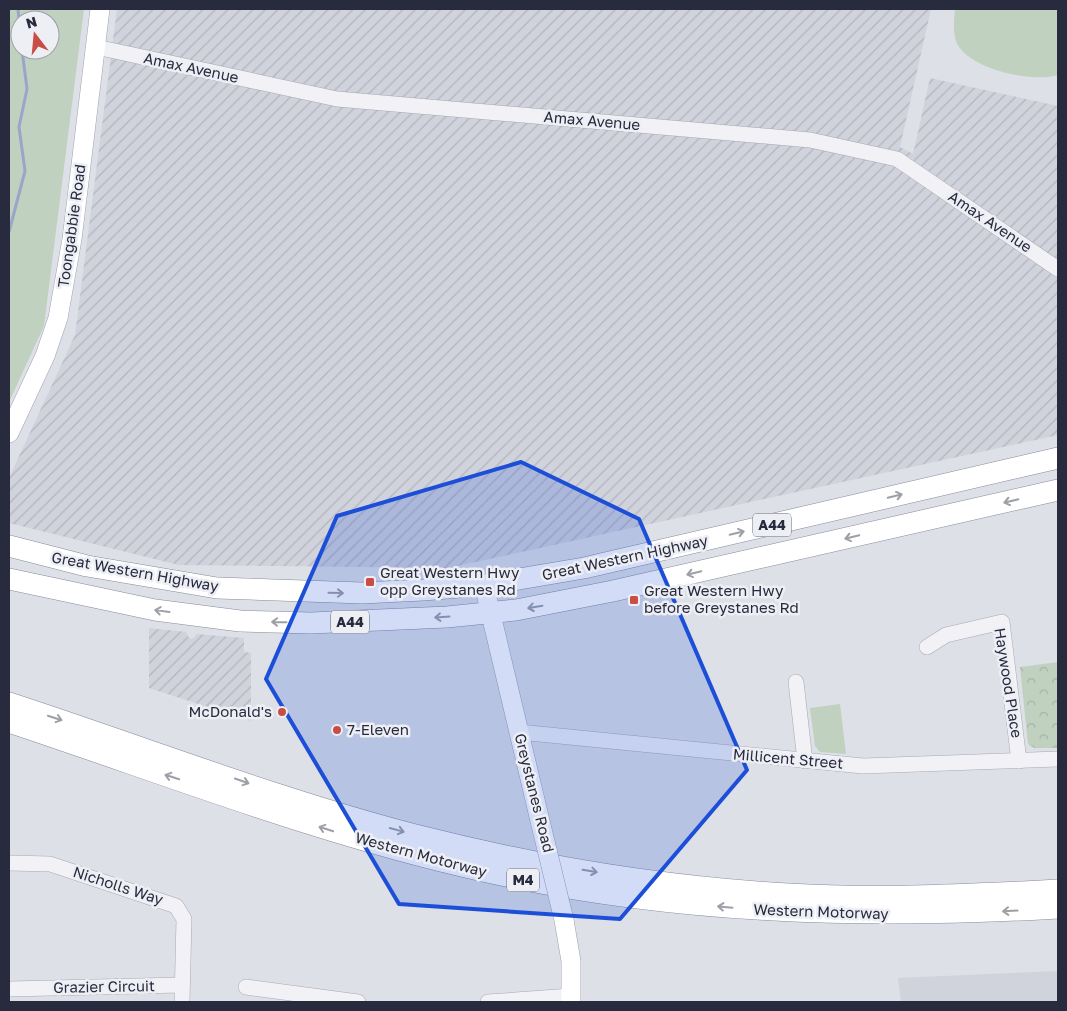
<svg xmlns="http://www.w3.org/2000/svg" width="1067" height="1011" font-family="'Golos Text',sans-serif">
<style>
.built{fill:#d0d2dc}
.industrial{fill:url(#industrial-furrows)}
.green{fill:#c0d1bf;fill-rule:evenodd}
.park{fill:url(#park-crowns)}
.lines{fill:none;stroke-linecap:round;stroke-linejoin:round}
.stream{stroke:#9aa6c7;stroke-width:3}
.minor-casing{stroke:#a7aab4;stroke-width:16}
.major-casing{stroke:#9ea2b3;stroke-width:20}
.highway-casing{stroke:#868a9d;stroke-width:22}
.minor{stroke:#f1f1f6;stroke-width:15}
.major{stroke:#fff;stroke-width:19}
.highway{stroke:#fff;stroke-width:21}
.major-bridge-casing{stroke:#9ea2b3;stroke-width:20;stroke-linecap:butt}
.major-bridge{stroke:#fff;stroke-width:19}
.oneway{stroke:#9ea0a8}
.marked{fill:#1d4ed8;fill-opacity:0.2;stroke:#1d4ed8;stroke-width:4;stroke-linejoin:round}
.poi-dot{fill:#ca4d45;stroke:#edeff5;stroke-width:2}
.labels{text-anchor:middle;stroke-width:5;stroke-linejoin:round;paint-order:stroke}
.shield{fill:#edeff5;stroke:#636675;stroke-width:1}
.shield-label{font-size:14px;font-weight:bold;fill:#282b3e}
.street-label{font-size:15px;fill:#282b3e;stroke:#edeff5}
.poi-label{font-size:15px;fill:#282b3e;stroke:#edeff5;text-anchor:start}
</style>
<defs>
<pattern id="industrial-furrows" width="10" height="10" patternUnits="userSpaceOnUse" patternTransform="scale(1.25)"><rect width="10" height="10" fill="#d0d2dc"/><path d="M-1 1l2-2M0 10L10 0M9 11l2-2" fill="none" stroke="#b3b4be"/></pattern>
<pattern id="park-crowns" width="20" height="18" patternUnits="userSpaceOnUse" patternTransform="scale(1.25)"><rect width="20" height="18" fill="#c0d1bf"/><path d="M2 6a3 3 0 1 1 6 0M12 15a3 3 0 1 1 6 0" fill="none" stroke="#a5b4a5"/></pattern>
</defs>
<rect width="100%" height="100%" fill="#dee0e7"/>
<!-- built -->
<path class="built" d="M1058 971V1002H901L898 978Z"/>
<!-- industrial -->
<g class="industrial">
<path d="M117 9H931L900 147 913 154 930 78 1058 106V435L448 568 179 565 9 523V478L75 335Z"/>
<path d="M149 628 186 632 189 638 192 639 197 634 244 638V652L251 653V721L149 688Z"/>
</g>
<!-- green -->
<g class="green">
<path d="M9 9H84L44 326 9 402ZM20 20H50V50H20Z"/>
<path d="M955 9H1058V75C1033 83 975 70 959 47 952 36 954 21 955 9Z"/>
<path d="M840 704 846 754 820 752 815 746 810 708Z"/>
</g>
<!-- park -->
<path class="park" d="M1058 662V748H1034L1028 744 1020 667Z"/>
<g class="lines">
<!-- stream -->
<g class="stream">
<path d="M18 9 20 30"/>
<path d="M9 232 25 171 19 127 27 89 22 50"/>
</g>
<defs>
<g id="minor">
<path d="M96 47 337 99 810 140 897 159 1058 269"/>
<path d="M927 647 946 635 1002 622 1019 761"/>
<path d="M796 682 805 761"/>
<path d="M519 732 863 766 1058 759"/>
<path d="M9 863 50 864 176 906 184 919 182 1002"/>
<path d="M246 987 358 1002"/>
<path d="M9 989 182 985"/>
<path d="M488 1002 571 996"/>
</g>
<g id="major">
<path d="M9 433 45 356 58 318 72 239 100 9"/>
<path d="M484 585 541 825"/>
<path d="M564 920 571 961V1002"/>
</g>
<g id="highway">
<path d="M9 546 87 566 217 588 362 593 423 590 484 585 584 568 1058 458"/>
<path d="M9 579 155 610 240 621 311 623 447 617 516 610 613 591 1058 490"/>
<path d="M9 703C144 747 277 799 415 835 537 866 663 887 788 894 878 899 968 895 1058 890"/>
<path d="M9 722C166 774 321 835 483 871 673 914 865 919 1058 908"/>
</g>
</defs>
<!-- minor casing -->
<use href="#minor" class="minor-casing"/>
<!-- major casing -->
<use href="#major" class="major-casing"/>
<!-- highway casing -->
<use href="#highway" class="highway-casing"/>
<!-- minor -->
<use href="#minor" class="minor"/>
<!-- major -->
<use href="#major" class="major"/>
<!-- highway -->
<use href="#highway" class="highway"/>
<defs>
<path id="major-bridge" d="M541 825 564 920"/>
</defs>
<!-- major-bridge casing -->
<use href="#major-bridge" class="major-bridge-casing"/>
<!-- major-bridge -->
<use href="#major-bridge" class="major-bridge"/>
</g>
<!-- one-way arrows -->
<defs><path id="oneway-shaft" d="M-6 0H5M1.5-3L5.5 0L1.5 3" fill="none" stroke-width="1.6" stroke-linecap="round" stroke-linejoin="round" transform="scale(1.25)"/></defs>
<g class="oneway">
<use href="#oneway-shaft" transform="translate(895 496) rotate(-13)"/>
<use href="#oneway-shaft" transform="translate(1011 501) rotate(167)"/>
<use href="#oneway-shaft" transform="translate(737 533) rotate(-13)"/>
<use href="#oneway-shaft" transform="translate(852 537) rotate(167)"/>
<use href="#oneway-shaft" transform="translate(694 573) rotate(167)"/>
<use href="#oneway-shaft" transform="translate(336 593) rotate(1)"/>
<use href="#oneway-shaft" transform="translate(535 607) rotate(171)"/>
<use href="#oneway-shaft" transform="translate(162 611) rotate(-172)"/>
<use href="#oneway-shaft" transform="translate(442 617) rotate(176)"/>
<use href="#oneway-shaft" transform="translate(279 622) rotate(-179)"/>
<use href="#oneway-shaft" transform="translate(55 718) rotate(18)"/>
<use href="#oneway-shaft" transform="translate(172 777) rotate(-162)"/>
<use href="#oneway-shaft" transform="translate(242 781) rotate(19)"/>
<use href="#oneway-shaft" transform="translate(326 829) rotate(-162)"/>
<use href="#oneway-shaft" transform="translate(397 830) rotate(15)"/>
<use href="#oneway-shaft" transform="translate(590 871) rotate(9)"/>
<use href="#oneway-shaft" transform="translate(725 907) rotate(-175)"/>
<use href="#oneway-shaft" transform="translate(1010 911) rotate(177)"/>
</g>
<!-- marked area -->
<path class="marked" d="M521 462 639 519 747 770 620 919 399 904 266 679 337 516Z"/>
<!-- markers -->
<g class="poi-dot">
<rect x="365" y="577" width="10" height="10" rx="2.5"/>
<rect x="629" y="595" width="10" height="10" rx="2.5"/>
<circle cx="282" cy="712" r="5"/>
<circle cx="337" cy="730" r="5"/>
</g>
<g class="labels">
<!-- shield labels -->
<g class="shield">
<rect x="753" y="513.5" width="38" height="23" rx="4"/>
<rect x="331" y="610.5" width="38" height="23" rx="4"/>
<rect x="507" y="868.5" width="32" height="23" rx="4"/>
</g>
<g class="shield-label">
<text x="772" y="530">A44</text>
<text x="350" y="627">A44</text>
<text x="523" y="885">M4</text>
</g>
<!-- street labels -->
<g class="street-label">
<text transform="translate(191 68) rotate(12)" y="5">Amax Avenue</text>
<text transform="translate(592 121) rotate(5)" y="5">Amax Avenue</text>
<text transform="translate(990 222) rotate(34)" y="5">Amax Avenue</text>
<text transform="translate(72 226) rotate(-82)" y="5">Toongabbie Road</text>
<text transform="translate(625 558) rotate(-12)" y="5">Great Western Highway</text>
<text transform="translate(135 572) rotate(10)" y="5">Great Western Highway</text>
<text transform="translate(1008 683) rotate(81)" y="5">Haywood Place</text>
<text transform="translate(788 759) rotate(5)" y="5">Millicent Street</text>
<text transform="translate(534 793) rotate(76)" y="5">Greystanes Road</text>
<text transform="translate(421 855) rotate(15)" y="5">Western Motorway</text>
<text transform="translate(118 886) rotate(18)" y="5">Nicholls Way</text>
<text transform="translate(821 912) rotate(2)" y="5">Western Motorway</text>
<text transform="translate(104 987) rotate(-1)" y="5">Grazier Circuit</text>
</g>
<!-- poi labels -->
<g class="poi-label">
<text x="380" y="578">Great Western Hwy<tspan x="380" dy="17">opp Greystanes Rd</tspan></text>
<text x="644" y="596">Great Western Hwy<tspan x="644" dy="17">before Greystanes Rd</tspan></text>
<text x="272" y="717" text-anchor="end">McDonald's</text>
<text x="347" y="735">7-Eleven</text>
</g>
</g>
<!-- border -->
<rect width="1067" height="1011" fill="none" stroke="#282b3e" stroke-width="20"/>
<!-- north arrow -->
<g transform="translate(35 35) rotate(344)"><circle r="24" fill="#edeff5" stroke="#9ea1ac"/>
<path d="M0-4L9 19L0 12L-9 19Z" fill="#ca4d45"/>
<text y="-8" font-size="14" font-weight="bold" text-anchor="middle" fill="#282b3e">N</text>
</g>
</svg>
